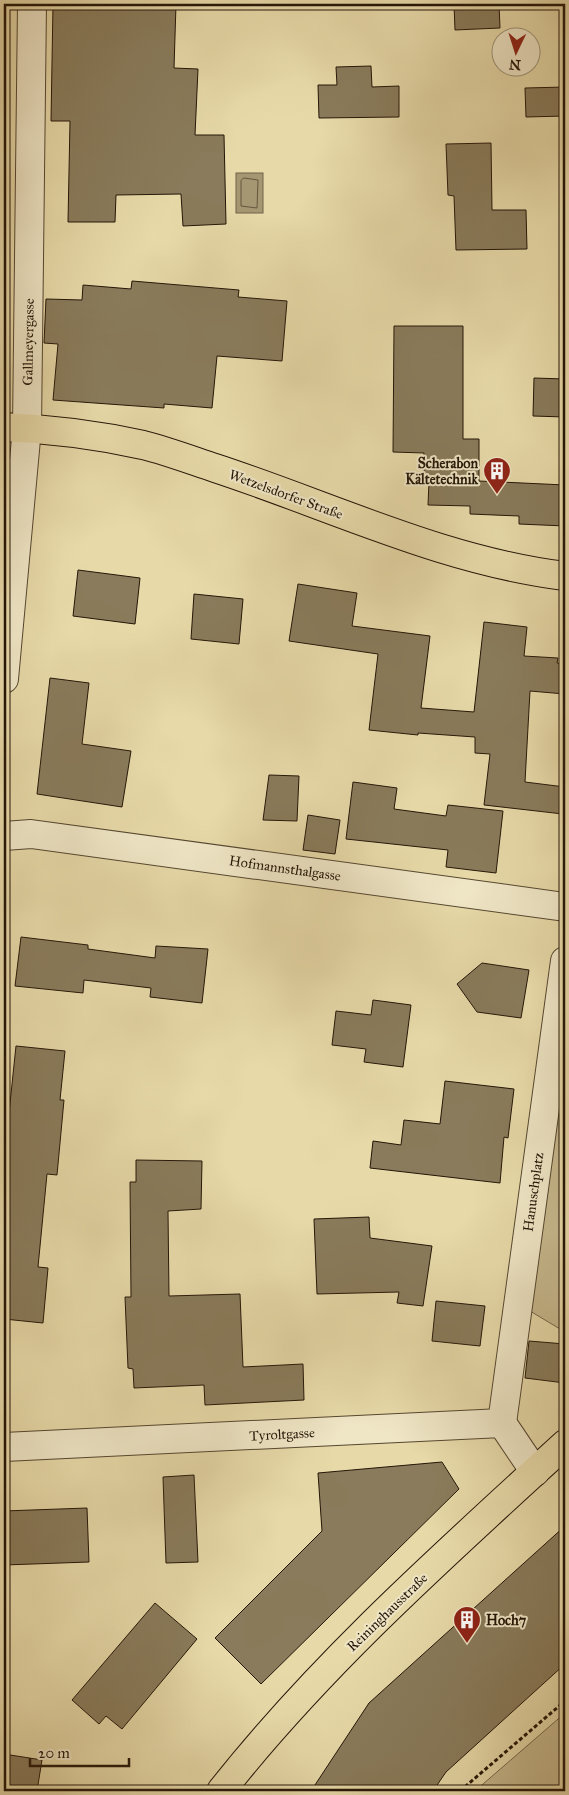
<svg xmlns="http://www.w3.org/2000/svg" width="569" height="1795" font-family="'IM FELL Great Primer',serif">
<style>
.green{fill:#c6b88d;stroke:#75674a}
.water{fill:#a59772;stroke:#716348}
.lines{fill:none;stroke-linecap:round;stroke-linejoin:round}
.shore{stroke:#64563d;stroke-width:1}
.building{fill:#897b5b;stroke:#241608}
.minor-casing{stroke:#554730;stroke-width:30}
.major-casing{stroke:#241608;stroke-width:30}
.path{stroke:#241608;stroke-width:3;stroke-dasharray:4 2.5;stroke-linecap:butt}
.minor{stroke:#efe6c6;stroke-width:28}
.major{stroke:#e7d9a8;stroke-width:28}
.labels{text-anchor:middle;stroke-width:4;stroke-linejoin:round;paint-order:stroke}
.street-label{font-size:14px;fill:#241608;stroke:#efe6c6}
.poi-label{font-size:14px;font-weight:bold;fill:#241608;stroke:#efe6c6;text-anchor:end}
</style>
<rect width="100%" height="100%" fill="#e7d9a8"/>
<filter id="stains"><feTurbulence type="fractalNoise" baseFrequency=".004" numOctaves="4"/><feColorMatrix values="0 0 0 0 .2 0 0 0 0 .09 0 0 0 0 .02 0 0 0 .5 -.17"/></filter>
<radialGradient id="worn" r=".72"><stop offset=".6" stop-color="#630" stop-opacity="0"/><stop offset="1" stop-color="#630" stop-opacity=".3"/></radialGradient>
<!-- green -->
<g class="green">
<path d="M565 1055V1332L530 1311Z"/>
<path d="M565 1713V1791H475Z"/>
</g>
<!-- water -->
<rect class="water" x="236" y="173" width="27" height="40"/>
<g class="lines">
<!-- shore -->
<path class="shore" d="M244 178 258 180 257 208 241 206V181Z"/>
</g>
<!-- building -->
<g class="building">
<path d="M53 4H176L174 68 198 69 195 135H224L226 224 183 226 181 194 116 195 115 222H68L70 121H51Z"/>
<path d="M454 4H499L500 28 455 30Z"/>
<path d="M371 66 372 87 399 86V117L319 118 318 85H337L336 67Z"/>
<path d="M565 87V116L526 117 525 88Z"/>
<path d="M491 143 492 210H526L527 249 456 250 454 196 448 195 446 144Z"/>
<path d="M132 281 239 290 238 297 287 301 282 361 217 356 212 408 164 404V408L53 400 58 344 44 343 46 299 82 300 83 285 131 289Z"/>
<path d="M394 326H463V439H479V481L565 485V526L519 524V516L470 514V506L428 505 429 481H424V453L393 452Z"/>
<path d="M534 378 565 379V417L533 416Z"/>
<path d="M78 570 140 578 135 624 73 616Z"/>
<path d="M298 584 357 593 352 626 430 636 421 708 474 712 484 622 527 627 524 656 558 658 557 663 565 664V694L530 691 525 782 565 787 563 814 484 805 490 754 475 753V737L418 733V735L369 730 378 654 289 641Z"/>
<path d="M194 594 243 599 239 644 191 639Z"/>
<path d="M50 678 89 683 82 744 131 751 122 807 37 794Z"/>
<path d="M269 775 299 776 297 821 263 820Z"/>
<path d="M353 782 397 788 394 809 446 816 448 805 503 811 496 873 446 867 448 850 346 839Z"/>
<path d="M308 815 340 820 335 854 303 850Z"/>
<path d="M21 937 88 945V949L155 958 156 946 208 949 202 1003 150 997 151 988 84 980 83 993 15 986Z"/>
<path d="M482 963 529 970 521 1018 477 1012 457 984Z"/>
<path d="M373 1000 411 1005 403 1067 364 1062 366 1049 332 1045 336 1011 371 1015Z"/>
<path d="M16 1046 65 1051 60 1100H64L57 1175 47 1174 38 1267 48 1268 43 1323 4 1319V1131L7 1132Z"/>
<path d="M445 1081 514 1089 508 1138 504 1137 500 1183 370 1168 373 1141 401 1145 404 1120 440 1124Z"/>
<path d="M136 1160 202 1161 201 1209 168 1211 169 1296 240 1294 243 1367 303 1364 304 1400 205 1405 204 1385 134 1388 133 1369 128 1368 125 1297H131L130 1182H136Z"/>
<path d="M369 1217 370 1238 432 1246 423 1306 397 1303 399 1292 317 1294 314 1219Z"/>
<path d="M436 1301 485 1306 480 1346 432 1341Z"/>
<path d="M529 1341 565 1344V1383L525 1378Z"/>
<path d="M442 1462 459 1489 261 1684 215 1638 322 1531 318 1473Z"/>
<path d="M194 1475 198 1562 166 1563 163 1477Z"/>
<path d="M87 1508 89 1562 4 1565V1511Z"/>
<path d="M565 1526V1664L446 1772 433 1791H311L369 1703Z"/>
<path d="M155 1603 197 1639 122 1729 106 1716 99 1724 72 1700Z"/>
<path d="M4 1754 42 1760 37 1791H4Z"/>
</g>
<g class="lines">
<defs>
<g id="minor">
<path d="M4 679 27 428 32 4"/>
<path d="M4 836 31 834 565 907"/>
<path d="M502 1423 565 961"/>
<path d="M4 1447 502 1423 535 1472"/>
</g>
<g id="major">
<path d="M4 427C49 429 98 435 143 445 167 451 191 460 215 468 331 506 443 561 565 576"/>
<path d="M221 1791C321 1664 446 1553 565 1444"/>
</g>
</defs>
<!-- minor casing -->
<use href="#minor" class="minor-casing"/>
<!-- major casing -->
<use href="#major" class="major-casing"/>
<!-- path -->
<path class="path" d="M460 1791 565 1701"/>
<!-- minor -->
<use href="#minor" class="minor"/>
<!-- major -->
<use href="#major" class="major"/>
</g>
<!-- icons -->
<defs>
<symbol id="building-pin" viewBox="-11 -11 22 30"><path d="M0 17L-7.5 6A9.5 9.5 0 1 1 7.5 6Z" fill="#8f2418" stroke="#efe6c6"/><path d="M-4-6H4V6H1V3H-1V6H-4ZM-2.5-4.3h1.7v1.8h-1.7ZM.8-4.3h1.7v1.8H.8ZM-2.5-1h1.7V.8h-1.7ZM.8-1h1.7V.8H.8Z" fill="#fff"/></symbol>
</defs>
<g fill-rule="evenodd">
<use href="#building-pin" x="481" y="455" width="32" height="43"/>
<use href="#building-pin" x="451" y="1604" width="32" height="43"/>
</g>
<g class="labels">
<!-- street labels -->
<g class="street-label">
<text transform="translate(28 342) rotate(-89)" y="5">Gallmeyergasse</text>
<text transform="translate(286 494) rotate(20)" y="5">Wetzelsdorfer Straße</text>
<text transform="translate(285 868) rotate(8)" y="5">Hofmannsthalgasse</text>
<text transform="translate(533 1192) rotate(-82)" y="5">Hanuschplatz</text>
<text transform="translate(282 1434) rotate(-3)" y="5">Tyroltgasse</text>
<text transform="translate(387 1612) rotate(-44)" y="5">Reininghausstraße</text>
</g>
<!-- poi labels -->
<g class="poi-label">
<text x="478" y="468">Scherabon<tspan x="478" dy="16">Kältetechnik</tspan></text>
<text x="486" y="1625" text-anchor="start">Hoch7</text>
</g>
</g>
<!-- margin -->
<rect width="569" height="1795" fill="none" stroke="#e7d9a8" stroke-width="20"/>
<rect x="5" y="5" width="559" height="1785" fill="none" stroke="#241608" stroke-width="2.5"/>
<rect x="10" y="10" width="549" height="1775" fill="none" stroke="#241608"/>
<!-- north arrow -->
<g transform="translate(516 52) rotate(184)"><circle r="24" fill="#efe6c6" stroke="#9e937a"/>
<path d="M0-4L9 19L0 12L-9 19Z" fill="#8f2418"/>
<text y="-8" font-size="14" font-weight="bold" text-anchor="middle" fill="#241608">N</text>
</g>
<!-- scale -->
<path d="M30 1758v8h99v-8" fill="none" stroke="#241608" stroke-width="2.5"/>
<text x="38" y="1758" font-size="15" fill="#241608" stroke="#efe6c6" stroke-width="4" paint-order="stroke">20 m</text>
<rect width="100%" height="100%" filter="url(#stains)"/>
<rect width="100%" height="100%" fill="url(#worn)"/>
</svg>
